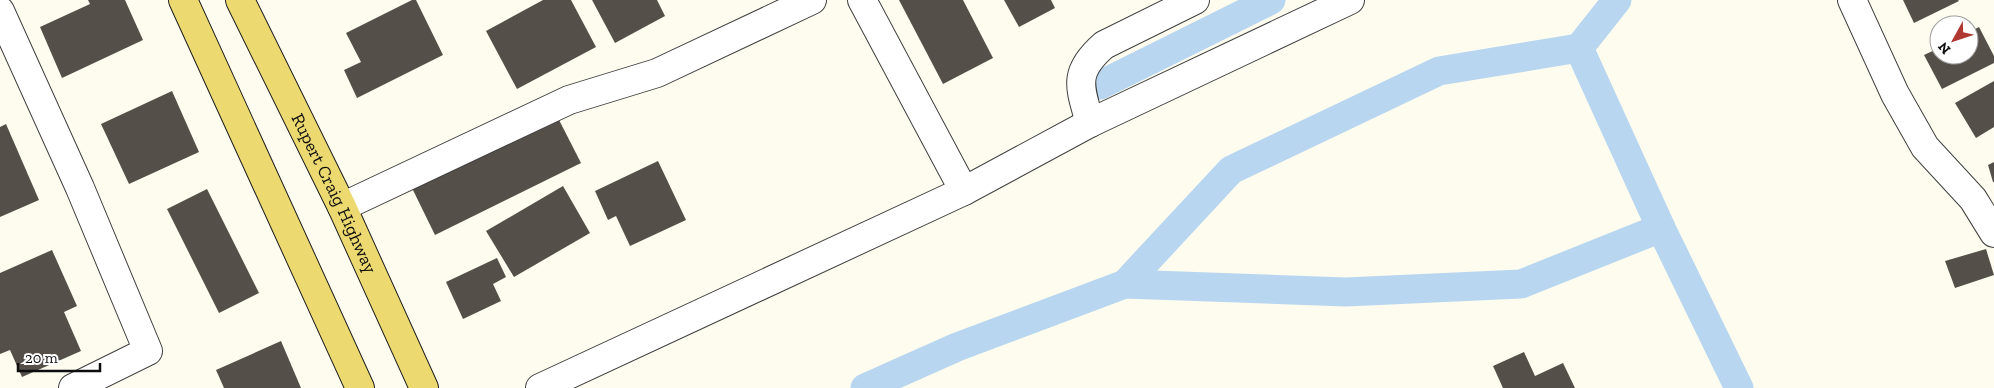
<svg xmlns="http://www.w3.org/2000/svg" width="1994" height="388" font-family="'Zilla Slab',serif">
<style>
.lines{fill:none;stroke-linecap:round;stroke-linejoin:round}
.canal{stroke:#b8d6f0;stroke-width:29}
.building{fill:#554f4a}
.minor-casing{stroke:#404040;stroke-width:30}
.major-casing{stroke:#1e1e1e;stroke-width:30}
.minor{stroke:#fff;stroke-width:28}
.major{stroke:#ecda70;stroke-width:28}
.labels{text-anchor:middle;stroke-width:5;stroke-linejoin:round;paint-order:stroke}
.street-label{font-size:18px;fill:#0d0d0d;stroke:#fff}
</style>
<rect width="100%" height="100%" fill="#fdfcef"/>
<g class="lines">
<!-- canal -->
<g class="canal">
<path d="M1579 48 1661 228 1739 388"/>
<path d="M1100 85 1271 0"/>
<path d="M1125 284 1231 170 1439 71 1579 48 1617 0"/>
<path d="M865 388 957 347 1125 284 1346 292 1521 284 1661 228"/>
</g>
</g>
<!-- building -->
<g class="building">
<path d="M88 0H125L143 40 62 78 40 27 90 4Z"/>
<path d="M412 0H416L443 55 357 98 344 70 361 62 346 33Z"/>
<path d="M543 0H571L596 47 517 89 486 31Z"/>
<path d="M592 0H657L665 16 615 43Z"/>
<path d="M899 0H963L993 58 943 84Z"/>
<path d="M1004 0H1051L1055 8 1019 27Z"/>
<path d="M1903 0H1958L1959 1 1914 23Z"/>
<path d="M1979 27 1994 56V63L1942 89 1924 55 1939 48V55H1969V32Z"/>
<path d="M1994 81V127L1976 138 1955 103Z"/>
<path d="M172 91 199 152 129 184 101 124Z"/>
<path d="M556 114 581 163 435 235 411 186Z"/>
<path d="M6 124 39 200 0 217V127Z"/>
<path d="M658 161 686 220 630 246 616 216 608 220 595 191Z"/>
<path d="M1994 162V182H1993L1988 165Z"/>
<path d="M563 186 590 233 514 277 486 231Z"/>
<path d="M207 189 259 293 219 313 167 209Z"/>
<path d="M1986 249 1994 275 1955 288 1945 261Z"/>
<path d="M52 250 77 306 64 312 81 351 22 377 10 350 0 354V273Z"/>
<path d="M497 258 506 277 493 284 501 301 463 319 446 282Z"/>
<path d="M281 341 301 388H224L216 370Z"/>
<path d="M1524 352 1535 376 1563 363 1575 388H1503L1493 366Z"/>
</g>
<g class="lines">
<defs>
<g id="minor">
<path d="M862 0 964 191"/>
<path d="M1852 0 1895 94 1925 147 1973 199 1994 233"/>
<path d="M0 11 80 188 148 351 73 388"/>
<path d="M1090 123C1080 87 1072 73 1104 45L1195 0"/>
<path d="M342 207 569 100 657 73 812 0"/>
<path d="M540 388 964 191 1090 123 1350 0"/>
</g>
<g id="major">
<path d="M183 0 360 388"/>
<path id="s1" d="M240 0 342 207 424 388"/>
</g>
</defs>
<!-- minor casing -->
<use href="#minor" class="minor-casing"/>
<!-- major casing -->
<use href="#major" class="major-casing"/>
<!-- minor -->
<use href="#minor" class="minor"/>
<!-- major -->
<use href="#major" class="major"/>
</g>
<g class="labels">
<!-- street labels -->
<g class="street-label">
<text dy="6" stroke="none"><textPath href="#s1" startOffset="215">Rupert Craig Highway</textPath></text>
</g>
</g>
<!-- north arrow -->
<g transform="translate(1954 40) rotate(230)"><circle r="24" fill="#ffffff" stroke="#9e9e9e"/>
<path d="M0-4L9 19L0 12L-9 19Z" fill="#b03832"/>
<text y="-8" font-size="14" font-weight="bold" text-anchor="middle" fill="#0d0d0d">N</text>
</g>
<!-- scale -->
<path d="M18 363v8h82v-8" fill="none" stroke="#0d0d0d" stroke-width="2.5"/>
<text x="25" y="363" font-size="15" fill="#0d0d0d" stroke="#ffffff" stroke-width="4" paint-order="stroke">20 m</text>
</svg>
